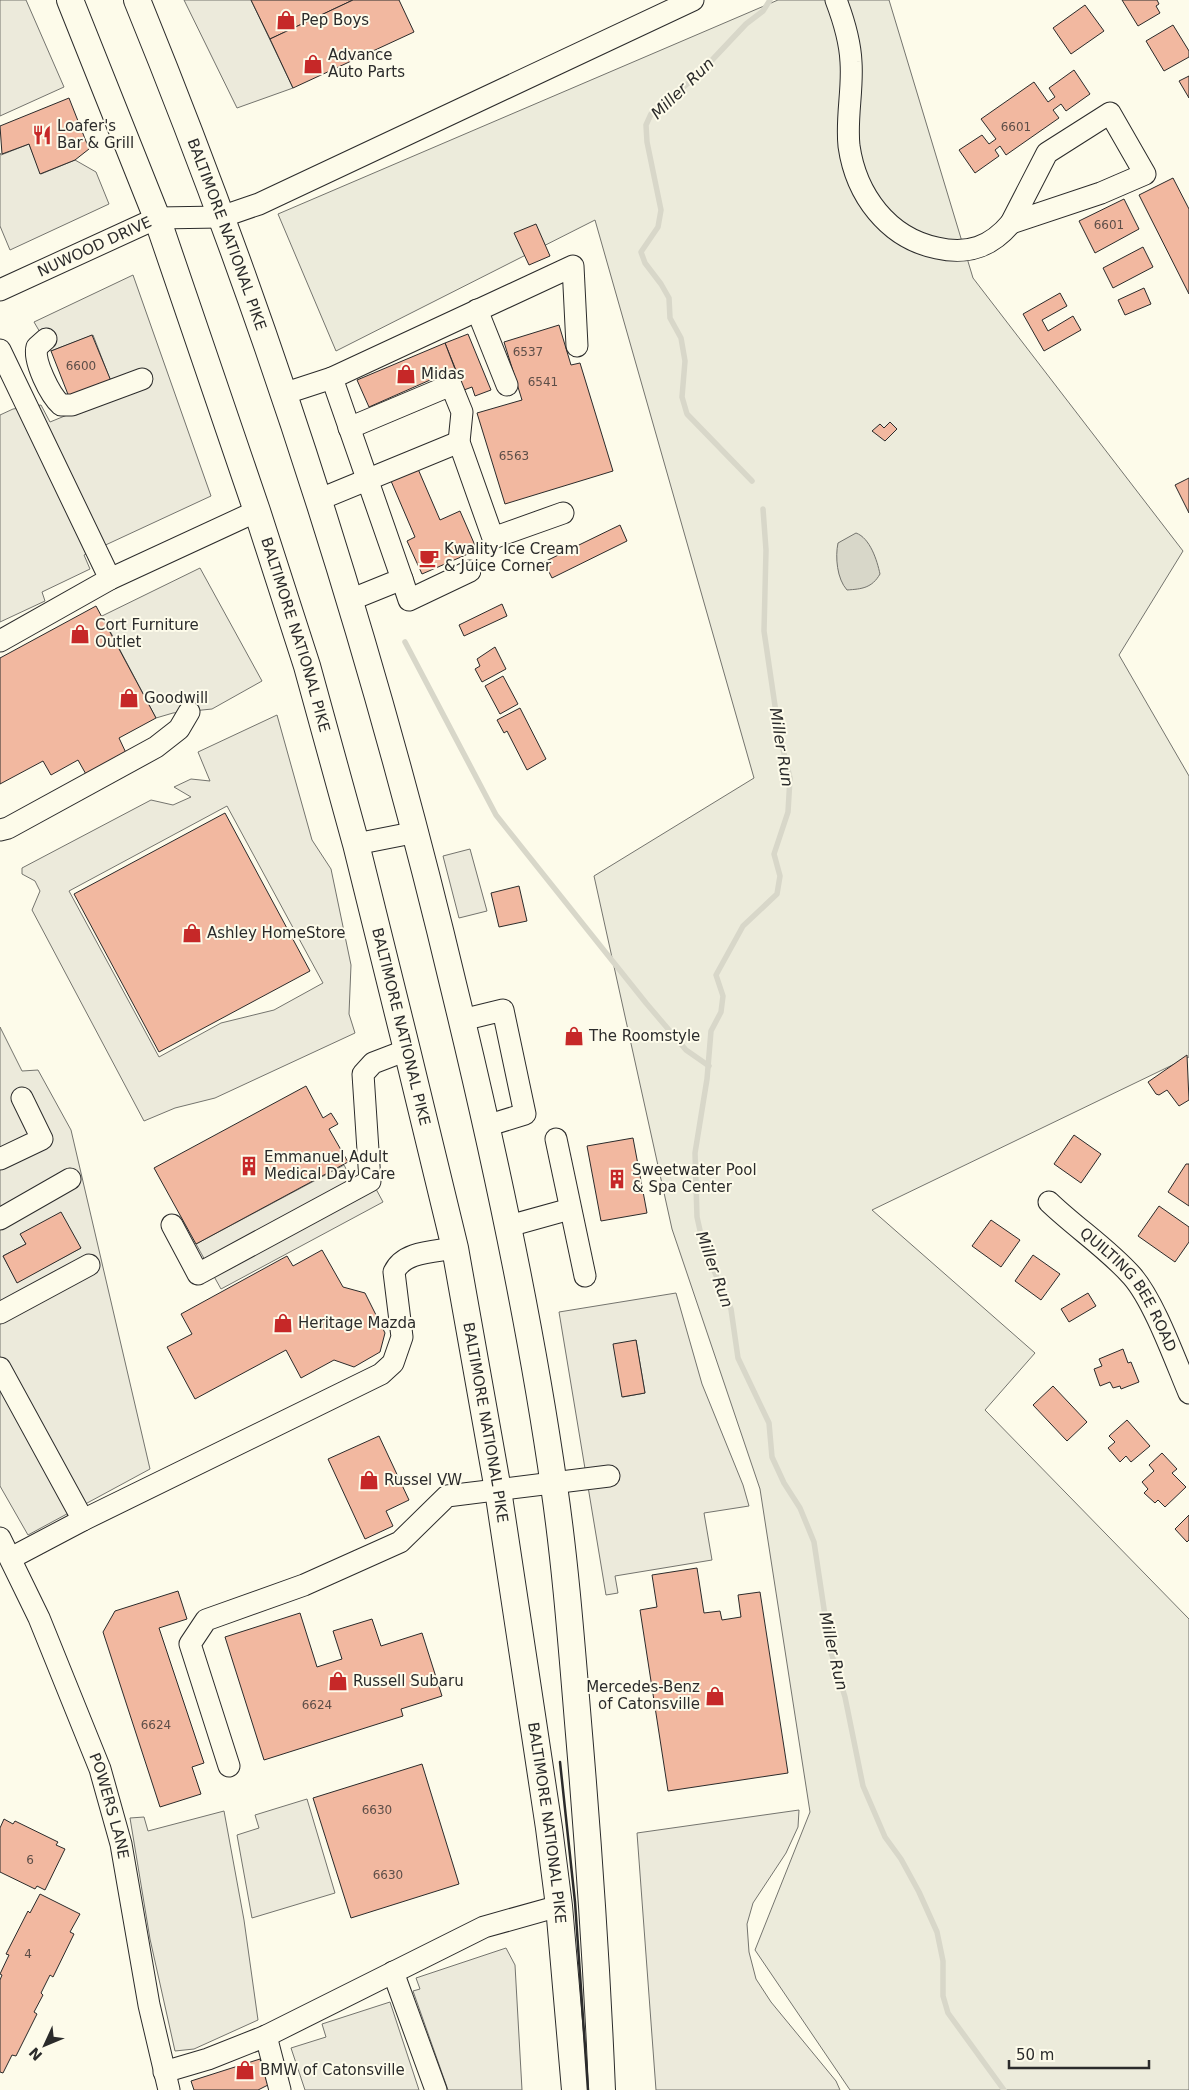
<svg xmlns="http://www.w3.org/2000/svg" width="1189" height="2090" font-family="'DejaVu Sans',sans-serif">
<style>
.green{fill:#ecebdb;stroke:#74746e}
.parking{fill:#eceadb;stroke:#74746e;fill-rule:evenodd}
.water{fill:#d8d7c9;stroke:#74746e}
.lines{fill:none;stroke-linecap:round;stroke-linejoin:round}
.stream{stroke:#d8d7c9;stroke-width:5.5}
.building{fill:#f2b8a0;stroke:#2b2b2b}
.minor-casing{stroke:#2b2b2b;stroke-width:23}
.major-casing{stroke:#2b2b2b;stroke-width:28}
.minor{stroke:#fdfbea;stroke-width:21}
.major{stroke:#fdfbea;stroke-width:26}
.wall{stroke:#2b2b2b;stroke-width:2.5}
.labels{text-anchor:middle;stroke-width:4;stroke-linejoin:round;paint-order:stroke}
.number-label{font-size:12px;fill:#5d4e48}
.poi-label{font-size:15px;fill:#2b2b2b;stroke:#fdfbea;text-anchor:start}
.street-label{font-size:15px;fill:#2b2b2b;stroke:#fdfbea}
.water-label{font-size:16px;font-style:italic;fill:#2b2b2b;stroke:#fdfbea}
</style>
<rect width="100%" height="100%" fill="#fdfbea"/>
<!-- green -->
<path class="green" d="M778 0H889L973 278 1183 551 1119 655 1189 776V1057L872 1210 1035 1353 985 1410 1189 1619V2090H850L755 1950 810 1812 760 1489 672 1229 594 876 754 778 595 220 336 351 278 214Z"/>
<!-- parking -->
<g class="parking">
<path d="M0 0H26L64 87 0 116Z"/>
<path d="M184 0H251L293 88 237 108Z"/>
<path d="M29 144 41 174 75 160 96 172 109 204 10 250 0 226V153L1 155Z"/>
<path d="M133 275 211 496 84 555 90 569 42 592 45 601 0 622V415L13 409 41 405 50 422 116 395 93 335 51 351 34 322Z"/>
<path d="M200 568 262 681 212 709 173 713 156 718 102 616Z"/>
<path d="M277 715 312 840 331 869 351 965 349 1014 355 1033 215 1098 175 1108 144 1121 32 910 40 891 35 881 22 874V868L151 800 173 805 191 797 174 787 191 779 210 781 198 752ZM227 806 323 983 274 1010 221 1023 159 1057 69 891Z"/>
<path d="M470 849 487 911 459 918 443 856Z"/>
<path d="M0 1027 22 1071 38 1070 71 1130 150 1469 28 1535 0 1486ZM21 1234 81 1248 17 1282 3 1256 26 1244Z"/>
<path d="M344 1165 361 1197 376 1189 383 1202 221 1289 196 1244Z"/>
<path d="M676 1293 702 1384 743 1485 749 1506 704 1513 712 1560 615 1576 618 1593 606 1595 559 1312ZM636 1340 645 1393 623 1397Z"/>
<path d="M307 1799 335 1893 252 1918 237 1835 259 1828 255 1815Z"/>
<path d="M799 1810 798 1827 786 1853 753 1903 747 1924 749 1952 756 1979 771 2002 836 2081 840 2090H656L637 1833Z"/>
<path d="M224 1811 244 1920 258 2020 194 2049 175 2051 150 1939 130 1818 144 1817 148 1831Z"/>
<path d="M506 1948 515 1965 522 2090H448L413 1991 420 1989 416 1978Z"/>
<path d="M390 2002 419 2090H305L291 2048 326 2037 322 2024Z"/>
</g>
<!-- water -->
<path class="water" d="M856 533C870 538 877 560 880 574 872 588 862 589 847 590 837 579 835 557 838 543Z"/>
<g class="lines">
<!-- stream -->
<g class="stream">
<path d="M752 481 687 414 682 397 685 361 681 338 670 318 669 298 661 284 645 263 641 252 658 227 661 210 647 142 646 125 651 114 697 76 746 24 763 11 770 0"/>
<path d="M763 509 766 550 764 631 779 733 790 778 788 812 774 854 780 876 777 894 743 926 716 975 723 996 721 1012 711 1031 707 1079 695 1153 697 1217 704 1248 731 1309 738 1358 769 1423 772 1457 784 1483 800 1508 814 1542 830 1649 845 1697 863 1786 885 1837 901 1859 919 1892 937 1932 943 1961V1996L948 2013 1004 2090"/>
<path d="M405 642 496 815 646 1003 686 1050 709 1066"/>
</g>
</g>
<!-- building -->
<g class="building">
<path d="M251 0H353L270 39Z"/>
<path d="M353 0H399L414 32 293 88 270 39Z"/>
<path d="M1122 0H1157L1159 4 1156 6 1160 13 1138 26Z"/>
<path d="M1085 5 1104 31 1071 54 1053 28Z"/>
<path d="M1173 25 1189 51V57L1164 71 1146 41Z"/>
<path d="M1074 70 1090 94 1066 111 1061 104 1053 110 1059 118 1006 155 1000 146 995 150 999 156 975 173 959 150 982 135 989 144 996 139 981 119 1034 82 1048 102 1055 97 1049 88Z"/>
<path d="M1189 76V98L1179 81Z"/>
<path d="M69 98 89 149 75 160 40 174 29 144 2 154 0 126Z"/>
<path d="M1173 178 1189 209V294L1139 195Z"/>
<path d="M1124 199 1139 229 1095 253 1079 221Z"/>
<path d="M536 224 550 256 529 265 514 233Z"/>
<path d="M1143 247 1153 267 1113 288 1103 268Z"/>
<path d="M1144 288 1151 304 1125 315 1118 300Z"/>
<path d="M1060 293 1067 306 1042 320 1048 331 1073 316 1081 330 1044 351 1023 314Z"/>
<path d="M559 325 571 365 580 363 613 471 505 504 477 413 522 400 504 342Z"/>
<path d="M468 334 491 390 475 396 472 387 464 390 445 343Z"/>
<path d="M92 335 111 381 69 397 51 351Z"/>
<path d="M445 343 455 369 369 407 357 380Z"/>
<path d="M890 422 897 429 885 441 872 431 880 424 884 428Z"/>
<path d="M415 462 440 520 460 511 477 550 422 574 407 541 415 537 388 474Z"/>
<path d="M1189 478V513L1175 485Z"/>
<path d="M620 525 627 541 552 578 544 562Z"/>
<path d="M502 604 507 616 464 636 459 625Z"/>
<path d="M96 606 156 718 119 738 127 755 87 776 78 760 51 775 43 761 0 784V658Z"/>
<path d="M495 647 506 669 482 682 475 669 480 666 477 659Z"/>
<path d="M503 676 518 704 500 714 485 686Z"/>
<path d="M520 708 546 759 527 770 507 731 504 733 497 720Z"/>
<path d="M225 813 310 971 159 1052 74 894Z"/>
<path d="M519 886 527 921 499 927 491 893Z"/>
<path d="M1187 1055 1189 1100 1179 1106 1167 1090 1159 1095 1156 1094 1148 1082Z"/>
<path d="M306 1086 323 1118 331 1113 338 1124 329 1129 348 1162 196 1244 154 1168Z"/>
<path d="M1074 1135 1101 1154 1081 1183 1054 1164Z"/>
<path d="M633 1138 647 1213 601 1221 587 1146Z"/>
<path d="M1186 1164H1189V1206L1168 1192Z"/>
<path d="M1159 1206 1189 1227V1242L1175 1262 1138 1236Z"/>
<path d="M61 1212 81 1248 17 1283 3 1256 26 1244 20 1234Z"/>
<path d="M991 1220 1020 1240 1001 1267 972 1246Z"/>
<path d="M322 1250 343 1287 365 1293 385 1333 380 1352 354 1367 334 1360 301 1378 286 1350 195 1399 167 1347 192 1334 181 1314 287 1256 293 1266Z"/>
<path d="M1033 1255 1060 1274 1041 1300 1015 1281Z"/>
<path d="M1088 1293 1096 1306 1069 1322 1061 1309Z"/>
<path d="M636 1340 645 1393 622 1397 613 1344Z"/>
<path d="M1123 1349 1128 1363 1131 1362 1139 1382 1121 1389 1120 1386 1113 1388 1110 1382 1100 1386 1094 1369 1102 1366 1099 1359Z"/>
<path d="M1053 1386 1087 1422 1067 1441 1033 1405Z"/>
<path d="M1127 1420 1150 1446 1131 1462 1126 1456 1120 1462 1108 1448 1115 1442 1109 1436Z"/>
<path d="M379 1436 409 1500 386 1511 393 1526 365 1539 328 1459Z"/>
<path d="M1162 1453 1177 1469 1172 1473 1186 1487 1165 1507 1158 1500 1155 1503 1144 1493 1148 1489 1142 1482 1154 1471 1149 1465Z"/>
<path d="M1189 1515V1540L1187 1542 1175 1529Z"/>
<path d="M697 1568 704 1613 720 1611 722 1620 741 1617 738 1595 760 1592 788 1773 668 1791 640 1610 657 1607 652 1575Z"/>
<path d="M178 1591 187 1619 159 1628 204 1763 192 1767 201 1794 160 1807 103 1632 115 1611Z"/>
<path d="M300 1613 317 1667 342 1659 333 1631 372 1619 381 1646 422 1633 442 1696 401 1709 403 1716 264 1760 225 1637Z"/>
<path d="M422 1764 459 1884 351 1918 313 1798Z"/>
<path d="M4 1819 13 1824 15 1821 58 1842 56 1845 65 1849 45 1890 37 1886 35 1889 0 1872V1828Z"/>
<path d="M40 1894 80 1914 70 1932 74 1934 53 1977 50 1975 41 1993 43 1995 34 2012 37 2014 16 2056 12 2055 3 2073 0 2072V1980L2 1975 0 1974 9 1955 6 1954 28 1911 30 1913Z"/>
<path d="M260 2059 268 2085 258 2090H194L191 2081Z"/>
</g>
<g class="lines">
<defs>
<g id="minor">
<path d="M836 0C844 21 850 40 851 62 853 90 846 118 849 146 856 195 888 238 937 248 968 255 991 247 1011 223"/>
<path d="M1110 113 1145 174 1101 193 1011 223 1047 153Z"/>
<path id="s1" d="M0 290 157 218 221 217 259 204 693 0"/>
<path d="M477 310 507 385"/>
<path d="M46 339 37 347C33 361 50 395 61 405H72L142 379"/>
<path d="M0 350 110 579"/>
<path d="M332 378 573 266 577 346"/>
<path d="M283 394 332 378 402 579 350 600"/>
<path d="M349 428 451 385 462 412 459 442 493 538 563 513"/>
<path d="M318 500 459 442"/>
<path d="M402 579 409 600 470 571"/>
<path d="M0 641 110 579 257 511"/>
<path d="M0 830 8 828 156 747 179 729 189 712"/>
<path d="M356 844 417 832"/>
<path d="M462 1020 503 1010 525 1114 486 1126"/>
<path d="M556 1139 585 1276"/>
<path d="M0 1159 42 1139 22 1098"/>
<path id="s2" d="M1049 1202C1076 1228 1107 1248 1132 1276 1154 1301 1175 1360 1189 1393"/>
<path d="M0 1219 70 1179"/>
<path d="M172 1225 198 1274 370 1181 363 1074 373 1063 407 1050"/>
<path d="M509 1226 570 1209"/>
<path d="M0 1313 89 1265"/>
<path d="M0 1368 83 1520"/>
<path id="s3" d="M0 1538 39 1618 100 1769 121 1844 149 2005 169 2090"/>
<path d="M11 1558 83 1520 381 1374 393 1363 402 1337 394 1272C404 1251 434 1252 455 1248"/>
<path d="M229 1766 190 1644 206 1620 304 1585 400 1542 447 1496 609 1476"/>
<path d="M393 1972 436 2090"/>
<path d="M266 2036 280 2090"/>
<path d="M164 2072 208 2059 266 2036 484 1927 559 1906"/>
</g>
<g id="major">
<path id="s4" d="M70 0 157 218 257 511 307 666 356 844 407 1050 455 1248 498 1490 549 1828 559 1906 575 2090"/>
<path id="s5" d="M137 0C268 321 374 651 454 988 494 1152 530 1318 554 1486 566 1568 572 1651 579 1734 589 1852 597 1971 602 2090"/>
</g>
</defs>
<!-- minor casing -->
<use href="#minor" class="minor-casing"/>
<!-- major casing -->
<use href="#major" class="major-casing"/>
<!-- minor -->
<use href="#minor" class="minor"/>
<!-- major -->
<use href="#major" class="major"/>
<!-- wall -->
<path class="wall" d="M560 1762 575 1902 588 2090"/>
</g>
<!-- icons -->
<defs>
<symbol id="shop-bare" viewBox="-9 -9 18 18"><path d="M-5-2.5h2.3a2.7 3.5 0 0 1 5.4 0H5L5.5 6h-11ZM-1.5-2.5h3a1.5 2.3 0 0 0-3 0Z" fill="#c62828" stroke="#fdfbea" stroke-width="2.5" paint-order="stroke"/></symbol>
<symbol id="restaurant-bare" viewBox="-9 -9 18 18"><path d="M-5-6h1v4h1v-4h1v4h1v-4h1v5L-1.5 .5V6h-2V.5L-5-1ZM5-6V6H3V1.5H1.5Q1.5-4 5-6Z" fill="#c62828" stroke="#fdfbea" stroke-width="2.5" paint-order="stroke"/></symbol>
<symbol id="cafe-bare" viewBox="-9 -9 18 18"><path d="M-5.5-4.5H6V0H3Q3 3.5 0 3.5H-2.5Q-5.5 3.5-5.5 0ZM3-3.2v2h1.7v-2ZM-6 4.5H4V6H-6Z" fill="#c62828" stroke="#fdfbea" stroke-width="2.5" paint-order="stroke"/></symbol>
<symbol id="building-bare" viewBox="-9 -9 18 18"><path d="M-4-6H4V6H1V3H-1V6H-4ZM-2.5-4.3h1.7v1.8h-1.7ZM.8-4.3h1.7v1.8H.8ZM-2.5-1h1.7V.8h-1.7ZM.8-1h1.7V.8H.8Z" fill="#c62828" stroke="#fdfbea" stroke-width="2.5" paint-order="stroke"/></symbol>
</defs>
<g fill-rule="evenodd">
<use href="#shop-bare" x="272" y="6" width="28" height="28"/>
<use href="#shop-bare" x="299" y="50" width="28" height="28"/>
<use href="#restaurant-bare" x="28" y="121" width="28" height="28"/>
<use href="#shop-bare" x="392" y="360" width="28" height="28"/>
<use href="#cafe-bare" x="415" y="544" width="28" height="28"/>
<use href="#shop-bare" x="66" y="620" width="28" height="28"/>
<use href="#shop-bare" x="115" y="684" width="28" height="28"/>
<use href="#shop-bare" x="178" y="919" width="28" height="28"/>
<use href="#shop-bare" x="560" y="1022" width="28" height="28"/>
<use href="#building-bare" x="235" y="1152" width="28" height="28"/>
<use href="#building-bare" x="603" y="1165" width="28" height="28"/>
<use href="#shop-bare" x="269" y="1309" width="28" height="28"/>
<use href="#shop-bare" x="355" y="1466" width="28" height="28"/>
<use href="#shop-bare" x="324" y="1667" width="28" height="28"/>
<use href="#shop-bare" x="701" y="1682" width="28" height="28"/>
<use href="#shop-bare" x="231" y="2056" width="28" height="28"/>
</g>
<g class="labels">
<!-- number labels -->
<g class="number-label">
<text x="1016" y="131">6601</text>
<text x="1109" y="229">6601</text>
<text x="528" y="356">6537</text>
<text x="81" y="370">6600</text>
<text x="543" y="386">6541</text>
<text x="514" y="460">6563</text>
<text x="317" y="1709">6624</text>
<text x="156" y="1729">6624</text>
<text x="377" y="1814">6630</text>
<text x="30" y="1864">6</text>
<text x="388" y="1879">6630</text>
<text x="28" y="1958">4</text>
</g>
<!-- poi labels -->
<g class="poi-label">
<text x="301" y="25">Pep Boys</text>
<text x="328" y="60">Advance<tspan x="328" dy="17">Auto Parts</tspan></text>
<text x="57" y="131">Loafer's<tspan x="57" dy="17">Bar &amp; Grill</tspan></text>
<text x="421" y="379">Midas</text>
<text x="444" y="554">Kwality Ice Cream<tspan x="444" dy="17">&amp; Juice Corner</tspan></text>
<text x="95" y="630">Cort Furniture<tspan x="95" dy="17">Outlet</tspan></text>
<text x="144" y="703">Goodwill</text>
<text x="207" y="938">Ashley HomeStore</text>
<text x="589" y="1041">The Roomstyle</text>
<text x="264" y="1162">Emmanuel Adult<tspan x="264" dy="17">Medical Day Care</tspan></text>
<text x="632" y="1175">Sweetwater Pool<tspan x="632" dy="17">&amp; Spa Center</tspan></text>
<text x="298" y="1328">Heritage Mazda</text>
<text x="384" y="1485">Russel VW</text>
<text x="353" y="1686">Russell Subaru</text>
<text x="700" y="1692" text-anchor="end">Mercedes-Benz<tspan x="700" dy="17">of Catonsville</tspan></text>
<text x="260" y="2075">BMW of Catonsville</text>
</g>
<!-- street labels -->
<g class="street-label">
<text dy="5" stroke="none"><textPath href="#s5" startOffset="251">BALTIMORE NATIONAL PIKE</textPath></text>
<text dy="5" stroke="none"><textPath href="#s1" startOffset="104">NUWOOD DRIVE</textPath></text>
<text dy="5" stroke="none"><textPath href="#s4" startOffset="674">BALTIMORE NATIONAL PIKE</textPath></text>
<text dy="5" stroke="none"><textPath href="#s4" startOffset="1080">BALTIMORE NATIONAL PIKE</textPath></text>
<text dy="5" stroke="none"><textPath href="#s2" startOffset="120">QUILTING BEE ROAD</textPath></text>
<text dy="5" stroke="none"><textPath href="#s4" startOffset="1485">BALTIMORE NATIONAL PIKE</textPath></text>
<text dy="5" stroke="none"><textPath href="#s3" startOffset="290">POWERS LANE</textPath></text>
<text dy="5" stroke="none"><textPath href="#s4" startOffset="1890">BALTIMORE NATIONAL PIKE</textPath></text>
</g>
<!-- water labels -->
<g class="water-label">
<text transform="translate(682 88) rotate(-44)" y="6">Miller Run</text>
<text transform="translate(782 747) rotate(81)" y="6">Miller Run</text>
<text transform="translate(715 1269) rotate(70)" y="6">Miller Run</text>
<text transform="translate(834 1651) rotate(77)" y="6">Miller Run</text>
</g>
</g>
<!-- north arrow -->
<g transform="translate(45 2045) rotate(226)" stroke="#fdfbea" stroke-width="4" paint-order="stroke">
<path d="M0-4L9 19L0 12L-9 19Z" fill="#2b2b2b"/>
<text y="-8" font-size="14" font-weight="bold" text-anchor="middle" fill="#2b2b2b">N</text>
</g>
<!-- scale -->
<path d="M1009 2060v8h140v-8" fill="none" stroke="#2b2b2b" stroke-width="2.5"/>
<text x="1016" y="2060" font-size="15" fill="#2b2b2b" stroke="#fdfbea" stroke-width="4" paint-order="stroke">50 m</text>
</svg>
